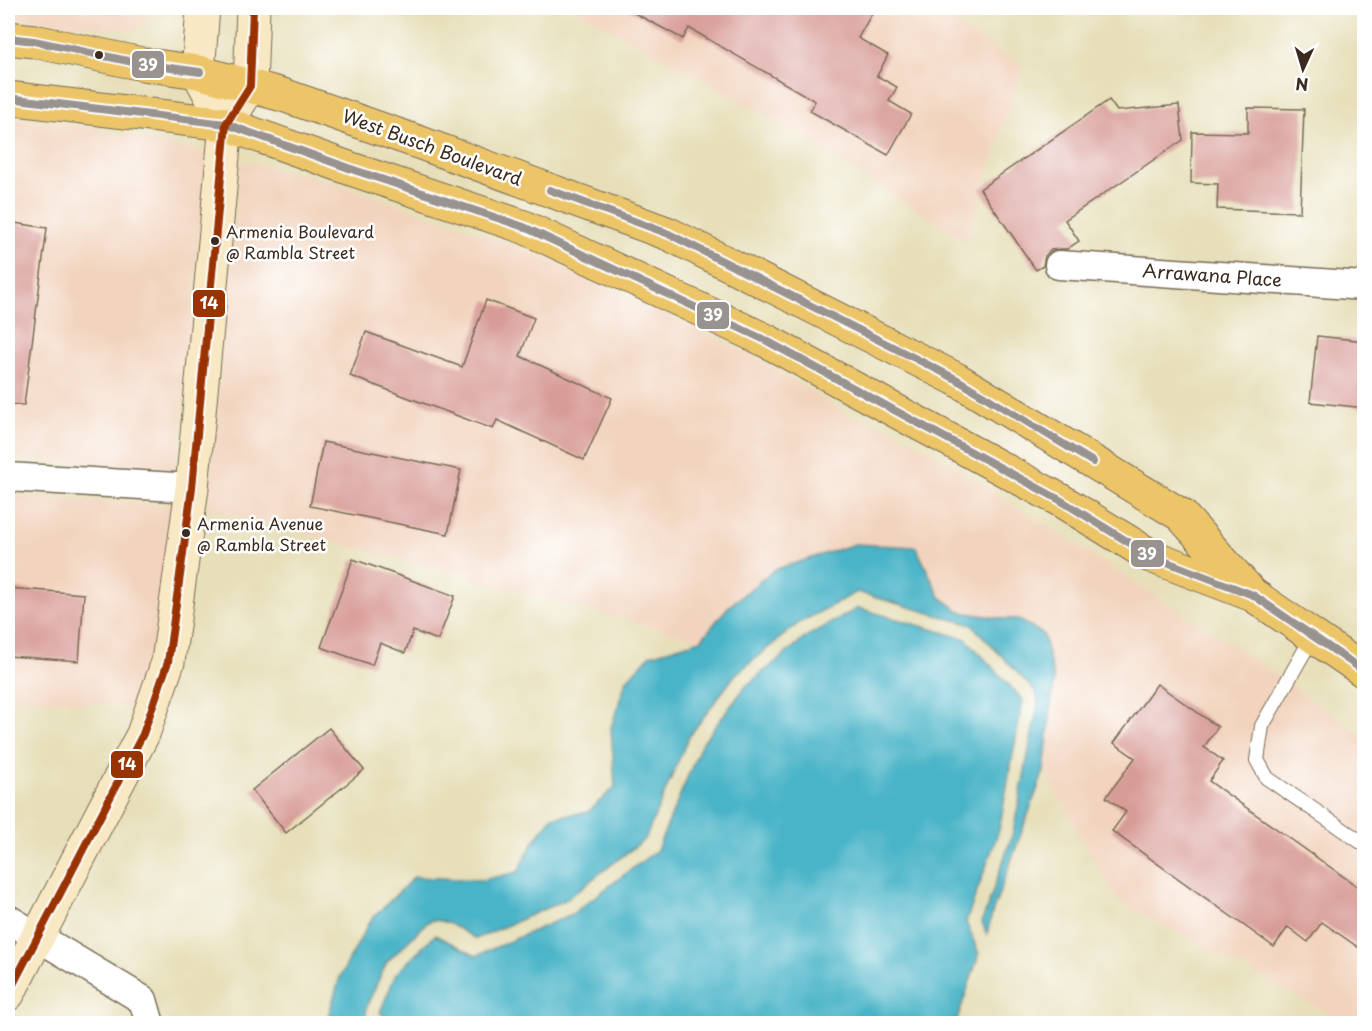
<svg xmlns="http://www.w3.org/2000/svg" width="1372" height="1031" font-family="'Playpen Sans',sans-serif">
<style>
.built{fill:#f2d4be}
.water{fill:#49b4c7;stroke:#426f72;stroke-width:1.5}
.building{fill:#d89c97}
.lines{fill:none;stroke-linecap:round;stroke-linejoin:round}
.service-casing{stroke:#776954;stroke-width:16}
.minor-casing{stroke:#776954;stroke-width:31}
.secondary-casing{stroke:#776954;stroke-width:35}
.primary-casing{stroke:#776954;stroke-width:35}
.service{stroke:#fff;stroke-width:14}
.minor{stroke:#fff;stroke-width:28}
.secondary{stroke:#f8e8c3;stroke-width:33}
.primary{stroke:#edc569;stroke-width:33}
.bus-1-casing{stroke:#fff;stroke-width:12}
.bus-2-casing{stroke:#fff;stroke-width:12}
.bus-1{stroke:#99938f;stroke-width:8}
.bus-2{stroke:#930;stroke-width:8}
.bus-dot{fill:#3b2a1e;stroke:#fff;stroke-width:2}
.labels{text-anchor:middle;stroke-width:5;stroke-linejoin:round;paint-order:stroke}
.bus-label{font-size:16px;fill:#3b2a1e;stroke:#fff;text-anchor:start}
.street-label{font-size:18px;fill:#3b2a1e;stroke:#fff}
.line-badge{stroke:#fff;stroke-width:2}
.badge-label{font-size:16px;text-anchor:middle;font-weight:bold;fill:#fff}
</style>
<rect width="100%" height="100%" fill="#fff"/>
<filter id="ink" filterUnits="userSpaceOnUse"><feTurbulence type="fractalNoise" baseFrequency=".0167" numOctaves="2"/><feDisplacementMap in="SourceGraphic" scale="12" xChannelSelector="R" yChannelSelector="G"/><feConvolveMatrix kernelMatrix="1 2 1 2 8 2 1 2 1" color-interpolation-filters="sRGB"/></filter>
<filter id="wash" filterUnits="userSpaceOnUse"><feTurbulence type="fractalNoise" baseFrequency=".008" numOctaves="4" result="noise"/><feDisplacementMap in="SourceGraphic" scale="24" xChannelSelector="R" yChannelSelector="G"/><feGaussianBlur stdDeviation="1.35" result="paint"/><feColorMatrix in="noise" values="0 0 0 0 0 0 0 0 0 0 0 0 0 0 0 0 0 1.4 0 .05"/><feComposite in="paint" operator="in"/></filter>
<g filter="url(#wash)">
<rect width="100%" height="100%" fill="#e7dfb9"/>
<!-- built -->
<g class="built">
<path d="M8 8H157L135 31 8 18Z"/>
<path d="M573 8H931L1023 67 966 241 768 116Z"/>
<path d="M8 117 87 127 207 153 177 468 8 458Z"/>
<path d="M240 161 323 179 521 247 754 356 850 416 887 427 942 458 1250 657 1364 736V1023H1346L1118 901 1044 771 1054 679 1018 619H1004L961 612 940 597 916 547 728 607 701 640 208 508Z"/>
<path d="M8 496 173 506 152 657 134 707 8 697Z"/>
</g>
<!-- water -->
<g class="water">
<path d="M855 544 916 547 940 597 961 612 1004 619H1018L1043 634 1054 679 1044 771 992 913 987 935 982 922 1013 833 1038 703 1036 692 972 625 857 592 799 623 735 675 688 738 645 839 565 900 476 939C463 932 445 917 429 921L387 962 367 1005 366 1015 370 1023H326L340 977 370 921 414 877 483 880 518 872 533 843 552 817 588 812 615 787 611 728 626 681 650 655 701 640 728 607 774 570Z"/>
<path d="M858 608 966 639 1023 700 999 830 966 922 979 954 956 1023H390L380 1012 396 974 435 935 476 956 572 914 657 850 701 745 746 686 807 636Z"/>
</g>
<g id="blocks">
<!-- building -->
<g class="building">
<path d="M625 8H875L858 38 888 55 877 76 897 87 889 101 911 114 888 155 810 111 815 101 689 28 683 39Z"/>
<path d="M1109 100 1117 111 1179 105 1183 140 1065 220 1079 241 1067 249H1060L1051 250 1045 256 1043 266 1036 270 980 189Z"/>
<path d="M1248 108 1304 109 1300 212 1217 209 1218 184 1191 183 1192 132 1248 133Z"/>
<path d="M8 222 47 228 24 405 8 404Z"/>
<path d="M486 300 534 318 520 356 612 398 584 460 497 420 493 429 350 376 366 332 462 367Z"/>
<path d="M1317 336 1365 341V408L1310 402Z"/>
<path d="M323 442 461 470 448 534 310 506Z"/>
<path d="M353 559 455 596 438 640 413 631 405 653 380 643 372 665 321 647Z"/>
<path d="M8 588 84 594 79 661 8 656Z"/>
<path d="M1157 684 1218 727 1204 747 1223 761 1209 781 1365 892V952L1322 922 1308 942 1288 927 1274 947 1112 831 1126 812 1106 797 1135 758 1114 743Z"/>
<path d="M329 728 364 770 286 833 252 790Z"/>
</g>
</g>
</g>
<g filter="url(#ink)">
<use href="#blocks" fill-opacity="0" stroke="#776954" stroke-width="1.5"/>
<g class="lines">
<defs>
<path id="service" d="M1313 636 1262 726 1257 760 1267 778 1364 844"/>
<g id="minor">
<path d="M1059 265 1364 286"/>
<path d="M8 477 192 488"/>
<path d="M8 919 143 1000 150 1024"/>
</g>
<g id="secondary">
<path d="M203 8 198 72 226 124"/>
<path d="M8 994 143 734 168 662 192 488 226 124 250 86 253 8"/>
</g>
<g id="primary">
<path d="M8 38 34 41 142 64 198 72 283 95 418 142 669 234 956 379 1181 515 1249 591"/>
<path d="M8 98 226 124 357 171 524 227 765 340 1060 500 1151 556 1253 595 1364 671"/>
</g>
</defs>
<!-- service casing -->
<use href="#service" class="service-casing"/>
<!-- minor casing -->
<use href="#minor" class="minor-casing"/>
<!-- secondary casing -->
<use href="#secondary" class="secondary-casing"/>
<!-- primary casing -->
<use href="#primary" class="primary-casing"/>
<!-- service -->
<use href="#service" class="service"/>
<!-- minor -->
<use href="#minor" class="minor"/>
<!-- secondary -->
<use href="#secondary" class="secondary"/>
<!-- primary -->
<use href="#primary" class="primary"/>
<defs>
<g id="bus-1">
<path d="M8 38 34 41 142 64 200 72"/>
<path d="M8 98 226 124 357 171 524 227 765 340 1060 500 1151 556 1253 595 1364 671"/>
<path d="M550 190 669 234 956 379 1093 462"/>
</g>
<path id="bus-2" d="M8 994 143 734 168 662 192 488 226 124 250 86 253 8"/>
</defs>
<!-- bus-1 casing -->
<use href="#bus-1" class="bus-1-casing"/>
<!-- bus-2 casing -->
<use href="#bus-2" class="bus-2-casing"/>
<!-- bus-1 -->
<use href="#bus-1" class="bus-1"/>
<!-- bus-2 -->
<use href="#bus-2" class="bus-2"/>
</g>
</g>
<!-- markers -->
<g class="bus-dot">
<circle cx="99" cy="55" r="5"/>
<circle cx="215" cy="241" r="5"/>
<circle cx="186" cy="533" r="5"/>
</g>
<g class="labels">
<!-- bus labels -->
<g class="bus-label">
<text x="226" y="238">Armenia Boulevard<tspan x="226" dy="21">@ Rambla Street</tspan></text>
<text x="197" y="530">Armenia Avenue<tspan x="197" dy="21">@ Rambla Street</tspan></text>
</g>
<!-- street labels -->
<g class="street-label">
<text transform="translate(432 148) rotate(20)" y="6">West Busch Boulevard</text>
<text transform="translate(1212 276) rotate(4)" y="6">Arrawana Place</text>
</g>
</g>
<g class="line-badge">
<rect x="131" y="50" width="34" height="29" rx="6" fill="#99938f"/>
<rect x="192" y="289" width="34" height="29" rx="6" fill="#930"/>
<rect x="696" y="301" width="34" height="29" rx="6" fill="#99938f"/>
<rect x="1130" y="539" width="35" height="29" rx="6" fill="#99938f"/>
<rect x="110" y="750" width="34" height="29" rx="6" fill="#930"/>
</g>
<g class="badge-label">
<text x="148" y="71">39</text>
<text x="209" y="309">14</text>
<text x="713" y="321">39</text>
<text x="1147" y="560">39</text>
<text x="127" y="770">14</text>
</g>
<!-- margin -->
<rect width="1372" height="1031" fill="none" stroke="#fff" stroke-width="30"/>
<!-- north arrow -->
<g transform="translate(1303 69) rotate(184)" stroke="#ffffff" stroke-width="4.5" paint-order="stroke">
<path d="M0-4.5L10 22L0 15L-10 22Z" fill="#3b2a1e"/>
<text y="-9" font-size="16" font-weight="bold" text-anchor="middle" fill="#3b2a1e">N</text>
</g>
</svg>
